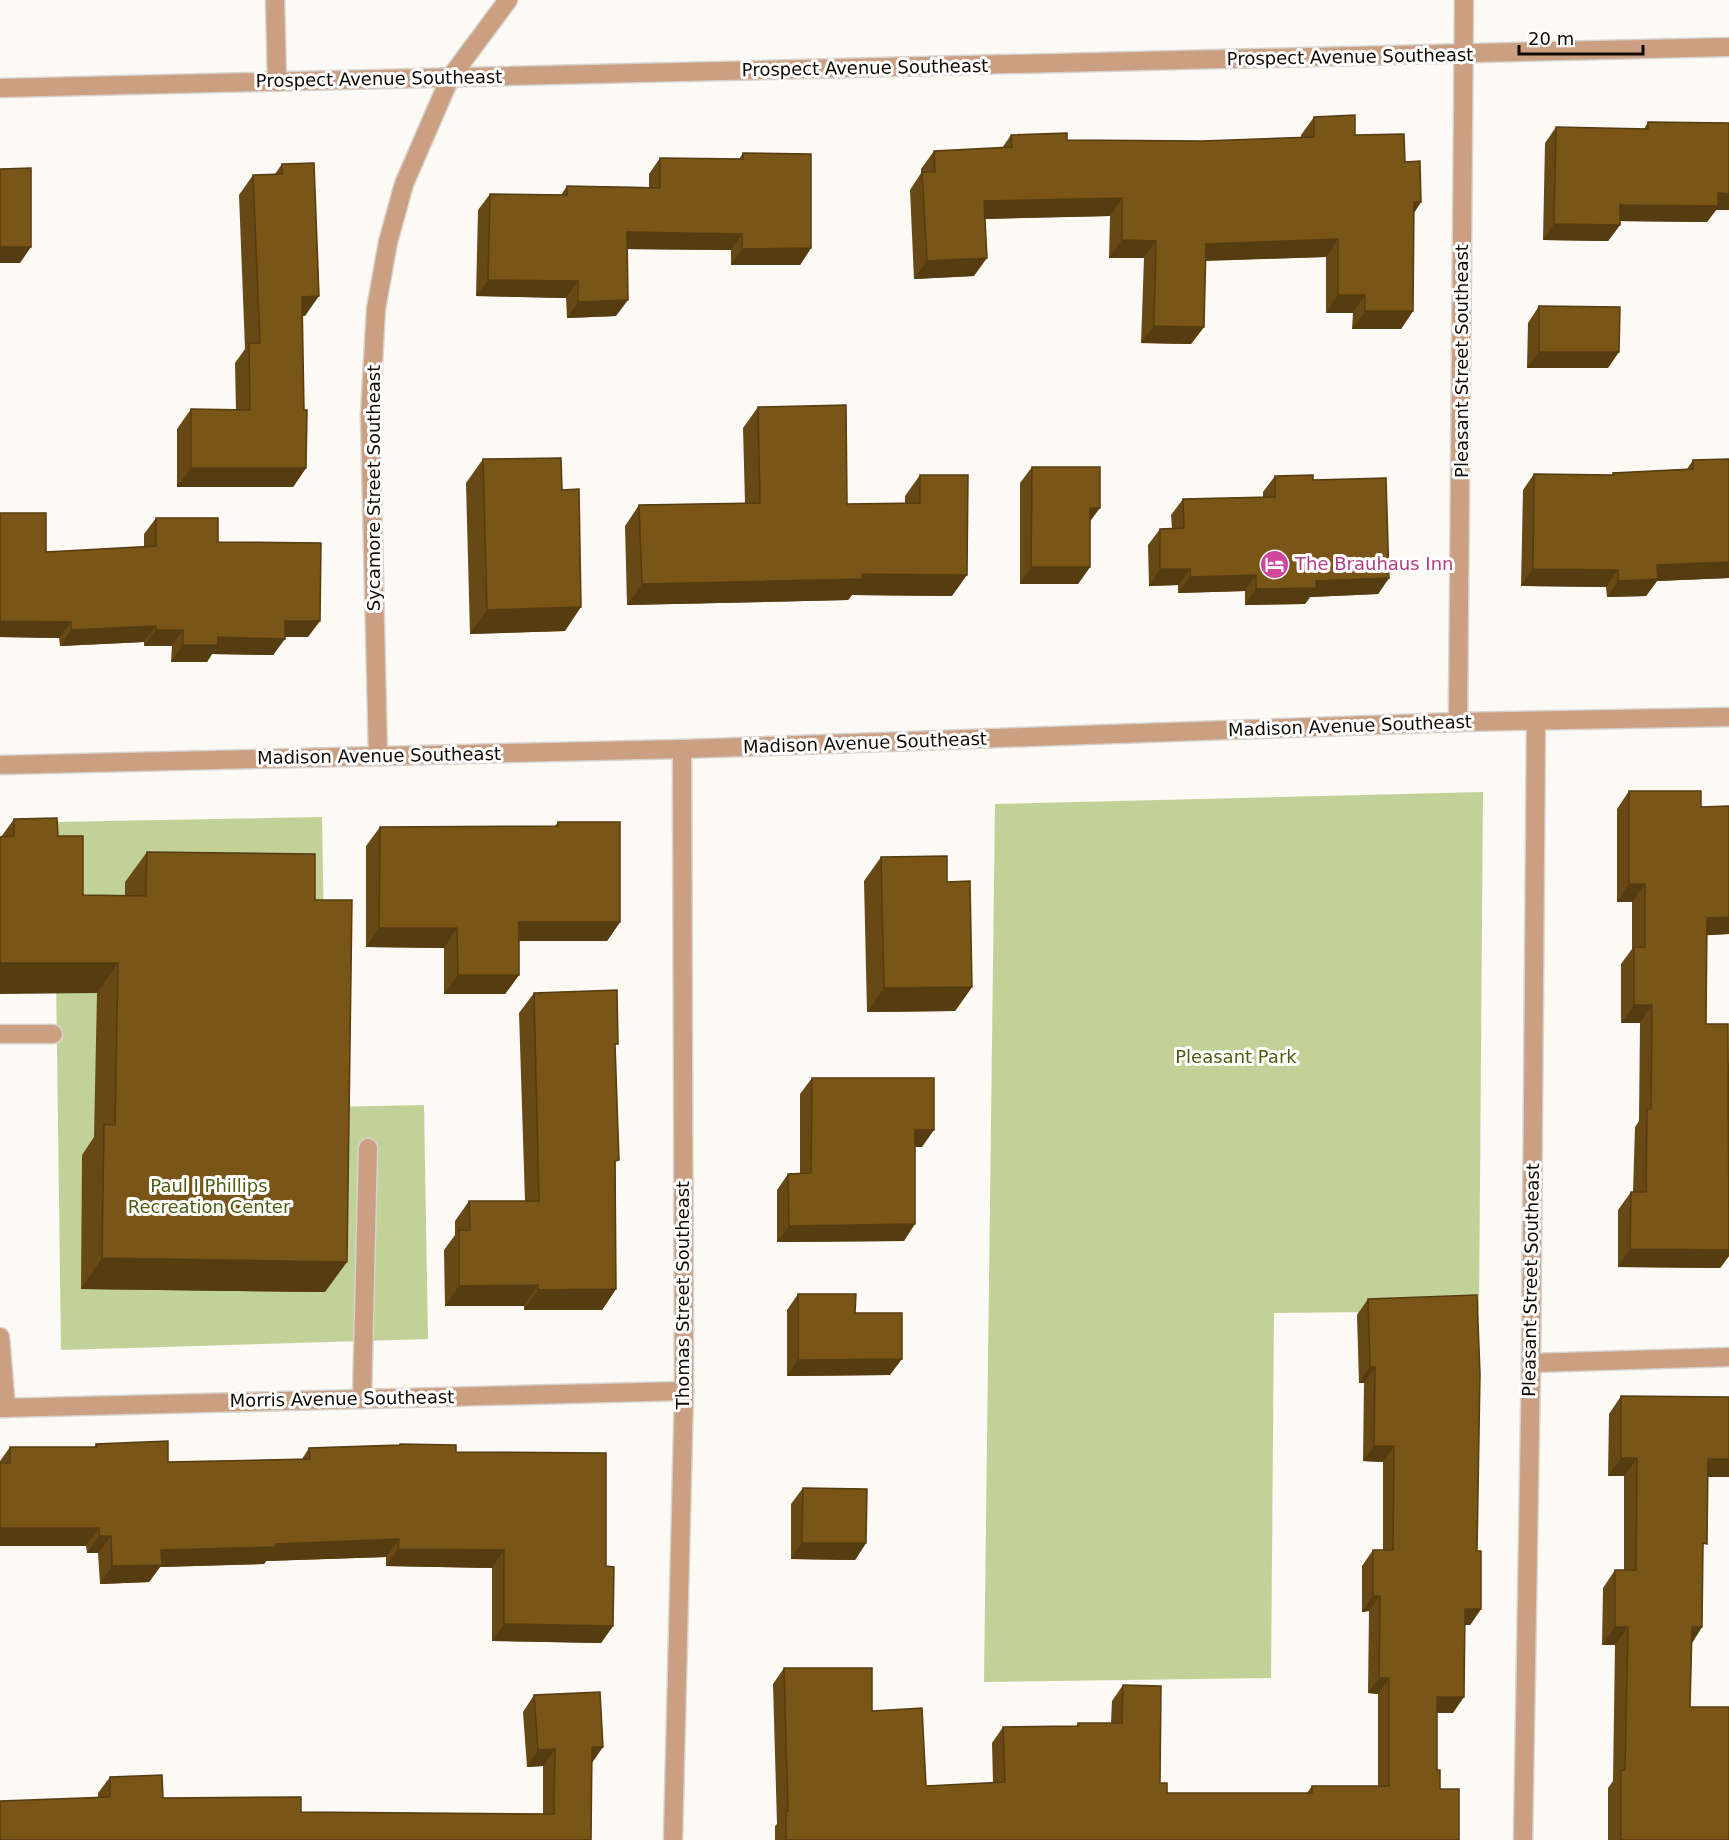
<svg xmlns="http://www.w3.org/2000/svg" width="1729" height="1840" font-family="'DejaVu Sans',sans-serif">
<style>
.green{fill:#c2d197}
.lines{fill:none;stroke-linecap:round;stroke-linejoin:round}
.minor-casing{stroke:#d7d3ce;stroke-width:21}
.minor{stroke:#cb9f81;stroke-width:18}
.wall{fill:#684915}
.shaded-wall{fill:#553c11}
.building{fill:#795518;stroke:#553c11;stroke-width:1.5}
.labels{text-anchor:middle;stroke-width:6;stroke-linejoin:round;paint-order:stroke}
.street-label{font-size:18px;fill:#100a04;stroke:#fff}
.hotel-label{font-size:18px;fill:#b23c85;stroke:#fff;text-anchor:start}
.park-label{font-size:18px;fill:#4d5b13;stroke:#fff}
</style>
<rect width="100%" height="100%" fill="#fdf9f4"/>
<!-- green -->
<g class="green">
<path d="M1483 792 1479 1311 1274 1313 1271 1678 984 1682 995 804Z"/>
<path d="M322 817 327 1107 424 1105 428 1339 61 1350 54 822Z"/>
</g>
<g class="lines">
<defs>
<g id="minor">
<path d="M275 0 277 82"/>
<path d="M0 88 1729 47"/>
<path d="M1458 722 1464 0"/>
<path d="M378 756 370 415 376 309 388 242 404 184 450 78 508 0"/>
<path d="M0 765 682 749 1458 722 1729 717"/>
<path d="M0 1034H53"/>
<path d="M0 1337 6 1408"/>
<path d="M1531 1363 1729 1357"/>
<path d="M362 1399 368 1148"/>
<path d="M0 1408 684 1391"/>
<path d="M673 1840 684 1391 682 749"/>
<path d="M1523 1840 1531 1363 1536 721"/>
</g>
</defs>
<!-- minor casing -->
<use href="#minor" class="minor-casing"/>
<!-- minor -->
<use href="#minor" class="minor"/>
</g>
<!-- wall -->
<g class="wall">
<path d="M1314 117 1355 135 1405 162 1421 202 1414 213 1413 311 1401 329H1352L1353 313H1326V257L1205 261 1204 327 1191 344 1141 343 1144 258H1109L1110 216 985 219 974 276 914 279 910 190 921 173V169L934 151 1002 148 1011 135 1067 140 1202 141 1301 138V135Z"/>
<path d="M1648 122 1729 123V210H1716L1707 222 1620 221V225L1608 241 1543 240 1545 143 1556 127 1644 129Z"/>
<path d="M743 153 811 248 800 265H731V250L627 249 616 316 567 318 566 298 476 296 478 210 490 194 561 195 567 186 649 187V174L660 158 739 159Z"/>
<path d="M282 164 305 316H302L304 410 306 468 293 487H177V429L191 409 236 410 235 363 245 349 239 195 253 175 275 174Z"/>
<path d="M1539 306 1608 368H1527L1528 323Z"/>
<path d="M758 407 847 504 905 503V496L920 475 952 596 852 595 848 600 627 605 625 526 639 505 745 503 743 428Z"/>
<path d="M483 459 565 631 470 634 466 483Z"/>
<path d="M1729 459V578L1657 581 1646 596 1607 597 1606 587 1521 586 1523 490 1534 474 1612 475 1613 473 1687 469 1693 460Z"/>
<path d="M1032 467 1090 522V567L1078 584H1020V483Z"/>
<path d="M1275 476 1313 480 1389 578 1378 594 1310 597 1305 604 1245 605V591L1178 593V585L1149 586 1148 545 1160 529 1172 528 1171 515 1183 499 1263 497V492Z"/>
<path d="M0 513 46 552 144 547V534L156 518 218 542 308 637H285L273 655 212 654 207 662H171L172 646H144V642L60 646 59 638 0 637Z"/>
<path d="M1629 791 1701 807 1729 806V934L1707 935 1706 1024 1729 1064V1256L1720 1268 1618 1267V1210L1631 1192H1633L1635 1127 1639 1121 1640 1023H1621V964L1632 949V902H1617V809Z"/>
<path d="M14 819 58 836 83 895 125 896V882L147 852 315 900 325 1292 81 1289 82 1155 94 1137 97 993 1 837Z"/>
<path d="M558 822 620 922 607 941H519V975L505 994H444V948L366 947V846L380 827 555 826Z"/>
<path d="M881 857 947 882 972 987 955 1011 867 1012 864 881Z"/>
<path d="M534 993 615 1049 616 1289 602 1310H524V1306H445L444 1250 455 1235V1221L469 1201H525L519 1013Z"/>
<path d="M812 1078 922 1147H915L904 1241 777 1242V1190L788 1174 800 1173V1094Z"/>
<path d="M798 1294 855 1313 890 1375 787 1376V1310Z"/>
<path d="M1368 1299 1477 1551 1481 1609 1470 1625H1465L1453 1713H1437V1770L1440 1789 1459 1840H775V1826L777 1824 773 1684 784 1668 872 1711 926 1786 993 1783 992 1743 1003 1727 1076 1726 1078 1723H1111L1112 1701 1123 1685 1160 1783 1167 1793H1307L1312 1786H1378V1694L1368 1693 1369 1611 1362 1612V1566L1373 1550H1383V1462L1363 1461 1364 1383H1359L1357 1315Z"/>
<path d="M1621 1396 1729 1417V1477H1708L1703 1550 1702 1627 1692 1643 1690 1707 1729 1840H1608V1788L1613 1781 1615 1645H1602L1603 1588 1615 1570H1624V1476H1608L1609 1414Z"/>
<path d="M96 1444 168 1462 302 1459 309 1448 399 1445 400 1444 456 1452 606 1566 613 1626 601 1643 492 1641V1568L386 1566V1557L266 1561 264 1564 160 1567 149 1582 100 1584 98 1553H87L86 1546H0V1461L10 1447H94Z"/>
<path d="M803 1488 866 1543 855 1560 791 1559V1504Z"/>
<path d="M534 1695 592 1763 591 1840 98 1797V1793L110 1777 163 1798 301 1812 543 1814V1766L527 1767 523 1712Z"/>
</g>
<!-- shaded-wall -->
<g class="shaded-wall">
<path d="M1718 193 1729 194V210H1716L1707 222 1609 221 1620 205Z"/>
<path d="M1122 198 1110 216 972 219 984 201Z"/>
<path d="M1414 202H1421L1409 220Z"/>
<path d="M1554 224 1620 225 1608 241 1543 240Z"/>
<path d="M627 232 742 234 731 250 615 249Z"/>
<path d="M1338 239 1326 257 1193 261 1206 244Z"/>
<path d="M1122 240 1156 241 1144 258H1109Z"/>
<path d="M0 247H31L20 263H0Z"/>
<path d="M811 248 800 265H731L742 249Z"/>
<path d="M987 258 974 276 914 279 927 261Z"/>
<path d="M488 280 578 281 566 298 476 296Z"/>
<path d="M1338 295H1365L1353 313H1326Z"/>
<path d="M319 296 305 316 288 317 302 297Z"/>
<path d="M628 300 616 316 567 318 578 302Z"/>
<path d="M1365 311H1413L1401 329H1352Z"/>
<path d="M1154 326 1204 327 1191 344 1141 343Z"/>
<path d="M1539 352H1619L1608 368H1527Z"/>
<path d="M191 468H306L293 487H177Z"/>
<path d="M1090 508H1100L1088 524Z"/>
<path d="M1729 562V578L1657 581 1646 596 1607 597 1618 581 1657 565Z"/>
<path d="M1031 567H1090L1078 584H1020Z"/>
<path d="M1160 569H1190L1178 585 1149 586Z"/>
<path d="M1533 569 1618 570 1606 587 1521 586Z"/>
<path d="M862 574 967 575 952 596 852 595 848 600 627 605 642 584Z"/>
<path d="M1256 575 1245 591 1178 593 1190 577Z"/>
<path d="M1389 578 1378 594 1310 597 1305 604 1245 605 1256 589 1316 581Z"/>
<path d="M581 607 565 631 470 634 487 610Z"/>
<path d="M0 621 71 622 59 638 0 637Z"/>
<path d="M285 621H320L308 637H274Z"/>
<path d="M156 626 144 642 60 646 71 630Z"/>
<path d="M156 630H183L172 646H144Z"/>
<path d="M218 637 285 639 273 655 212 654 207 662H171L183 645Z"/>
<path d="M1629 884H1645L1632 902H1617Z"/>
<path d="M1729 917V934L1694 936 1707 918Z"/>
<path d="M519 922H620L607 941H506Z"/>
<path d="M379 928H457L444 948 366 947Z"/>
<path d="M0 963H118L97 993 0 994Z"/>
<path d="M458 975H519L505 994H444Z"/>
<path d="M972 987 955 1011 867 1012 884 988Z"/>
<path d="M1634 1005H1652L1640 1023H1621Z"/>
<path d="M915 1130H934L922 1147H904Z"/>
<path d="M915 1224 904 1241 777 1242 789 1226Z"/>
<path d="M1630 1249 1729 1250V1256L1720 1268 1618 1267Z"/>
<path d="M102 1258 347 1262 325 1292 81 1289Z"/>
<path d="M538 1285 524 1306H445L459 1286Z"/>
<path d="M616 1289 602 1310H524L538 1290Z"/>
<path d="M902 1359 890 1375 787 1376 798 1360Z"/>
<path d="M1370 1367H1375L1364 1383H1359Z"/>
<path d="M1374 1446H1394L1383 1462 1363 1461Z"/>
<path d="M1621 1458H1637L1624 1476H1608Z"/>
<path d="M1708 1459H1729V1477H1695Z"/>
<path d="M0 1528H99L86 1546H0Z"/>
<path d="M99 1536H111L98 1553H87Z"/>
<path d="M399 1539 386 1557 266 1561 264 1564 160 1567 149 1582 100 1584 112 1566 161 1550 276 1544Z"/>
<path d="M802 1543H866L855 1560 791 1559Z"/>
<path d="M398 1549 504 1550 492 1568 386 1566Z"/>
<path d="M1373 1596H1380L1369 1611 1362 1612Z"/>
<path d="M1465 1609H1481L1470 1625H1454Z"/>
<path d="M504 1624 613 1626 601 1643 492 1641Z"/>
<path d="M1615 1627H1628L1615 1645H1602Z"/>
<path d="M1692 1627H1702L1690 1646Z"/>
<path d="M1379 1678H1389L1378 1694 1368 1693Z"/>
<path d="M1437 1697H1464L1453 1713 1426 1712Z"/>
<path d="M592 1747H603L592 1763Z"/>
<path d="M555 1749 543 1766 527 1767 538 1750Z"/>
</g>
<!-- building -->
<g class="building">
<path d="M1355 115V135L1404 134 1405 162 1420 161 1421 202H1414L1413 311H1365V295H1338V239L1206 244 1204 327 1154 326 1156 241 1122 240V198L984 201 987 258 927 261 922 172H935L934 151 1012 147 1011 135 1067 133V140L1202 141 1314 137V117Z"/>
<path d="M1648 122 1729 123V194L1718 193V206L1620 205V225L1554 224 1556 127 1648 129Z"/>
<path d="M743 153 811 154V248L742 249V234L627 232 628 300 578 302V281L488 280 490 194 567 195V186L660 188V158L743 159Z"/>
<path d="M314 163 319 296 302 297 304 410H307L306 468H191V409L250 410 249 343H260L253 175 282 174V164Z"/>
<path d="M31 168V247H0V169Z"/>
<path d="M1539 306 1620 307 1619 352H1539Z"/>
<path d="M846 405 847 504 920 503V475H968L967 575 862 574V579L642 584 639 505 760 503 758 407Z"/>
<path d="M561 458 562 490 579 489 581 607 487 610 483 459Z"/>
<path d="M1729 459V562L1657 565 1658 579 1618 581V570L1533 569 1534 474 1614 475 1613 473 1693 469V460Z"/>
<path d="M1032 467H1100V508H1090V567H1031Z"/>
<path d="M1313 475V480L1386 478 1389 578 1316 581V588L1256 589V575L1190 577V569H1160V529L1184 528 1183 499 1275 497V476Z"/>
<path d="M0 513H46V552L156 546V518H218V542L321 543 320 621H285V639L218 637V645H183V630H156V626L71 630V622L0 621Z"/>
<path d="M1629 791H1701V807L1729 806V917L1707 918 1706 1024H1728L1729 1250 1630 1249 1631 1192H1646L1647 1109H1651L1652 1005H1634V947H1645V884H1629Z"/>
<path d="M57 818 58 836H83V895L146 896 147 852 315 854V900H352L347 1262 102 1258 104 1124 115 1125 118 963H0V837L14 836V819Z"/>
<path d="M558 822H620V922H519V975H458L457 928H379L380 827 558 826Z"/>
<path d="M947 856V882L970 881 972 987 884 988 881 857Z"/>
<path d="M617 990 618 1044H615L619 1160 615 1161 616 1289 538 1290V1285L459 1286V1230H470L469 1201H539L534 993Z"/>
<path d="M812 1078H934V1130H915V1224L789 1226 788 1174 811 1173Z"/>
<path d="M798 1294H856L855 1313H902V1359L798 1360Z"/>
<path d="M1477 1295 1480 1374 1477 1551H1481V1609H1465L1464 1697H1437V1770H1440V1789H1459V1840H786V1811H788L784 1668H872V1711L922 1708 926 1786 1005 1782 1003 1727 1078 1726V1723H1122L1123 1685 1161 1686 1160 1783H1167V1793H1312V1786H1389V1678H1379L1380 1596H1373V1550H1393L1394 1446H1374L1375 1367H1370L1368 1299Z"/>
<path d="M1621 1396 1729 1397V1459H1708L1707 1544 1703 1543 1702 1627H1692L1690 1707H1729V1840H1621V1770H1625L1628 1627H1615V1570H1636L1637 1458H1621Z"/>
<path d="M168 1441V1462L310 1459 309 1448 400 1445V1444L456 1445V1452L606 1453V1566L614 1567 613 1626 504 1624V1550L398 1549 399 1539 276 1544V1547L161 1550 162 1565 112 1566 111 1536H99V1528H0V1463H10V1447H97L96 1444Z"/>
<path d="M803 1488 867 1489 866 1543H802Z"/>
<path d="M600 1692 603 1747H592L591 1840H0V1801L110 1797V1777L162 1775 163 1798 301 1797V1812L554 1814 555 1749 538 1750 534 1695Z"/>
</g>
<!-- icons -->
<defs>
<symbol id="hotel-disc" viewBox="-11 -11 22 22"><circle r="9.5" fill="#d1479c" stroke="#fff"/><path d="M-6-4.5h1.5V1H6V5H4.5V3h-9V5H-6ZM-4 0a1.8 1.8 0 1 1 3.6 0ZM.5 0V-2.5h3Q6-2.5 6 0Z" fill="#fff"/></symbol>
</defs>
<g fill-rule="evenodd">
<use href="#hotel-disc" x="1258" y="548" width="33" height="33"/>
</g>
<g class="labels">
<!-- street labels -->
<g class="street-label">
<text transform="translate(1350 57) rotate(-1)" y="6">Prospect Avenue Southeast</text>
<text transform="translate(865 68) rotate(-1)" y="6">Prospect Avenue Southeast</text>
<text transform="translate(379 79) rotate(-1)" y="6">Prospect Avenue Southeast</text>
<text transform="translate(1462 361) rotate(-90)" y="6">Pleasant Street Southeast</text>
<text transform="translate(374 488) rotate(-90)" y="6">Sycamore Street Southeast</text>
<text transform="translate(1350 726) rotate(-2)" y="6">Madison Avenue Southeast</text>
<text transform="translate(865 743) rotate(-2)" y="6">Madison Avenue Southeast</text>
<text transform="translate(379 756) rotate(-1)" y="6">Madison Avenue Southeast</text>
<text transform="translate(1531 1280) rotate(-89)" y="6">Pleasant Street Southeast</text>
<text transform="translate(683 1295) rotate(-90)" y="6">Thomas Street Southeast</text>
<text transform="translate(342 1399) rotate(-1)" y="6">Morris Avenue Southeast</text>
</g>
<!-- hotel labels -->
<g class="hotel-label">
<text x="1295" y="570">The Brauhaus Inn</text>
</g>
<!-- park labels -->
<g class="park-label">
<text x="1236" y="1063">Pleasant Park</text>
<text x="209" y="1192">Paul I Phillips<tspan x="209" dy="21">Recreation Center</tspan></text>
</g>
</g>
<!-- scale -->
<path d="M1519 45v9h124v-9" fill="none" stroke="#100a04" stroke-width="3"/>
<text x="1528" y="45" font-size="18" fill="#100a04" stroke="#ffffff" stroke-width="4.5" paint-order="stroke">20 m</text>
</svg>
